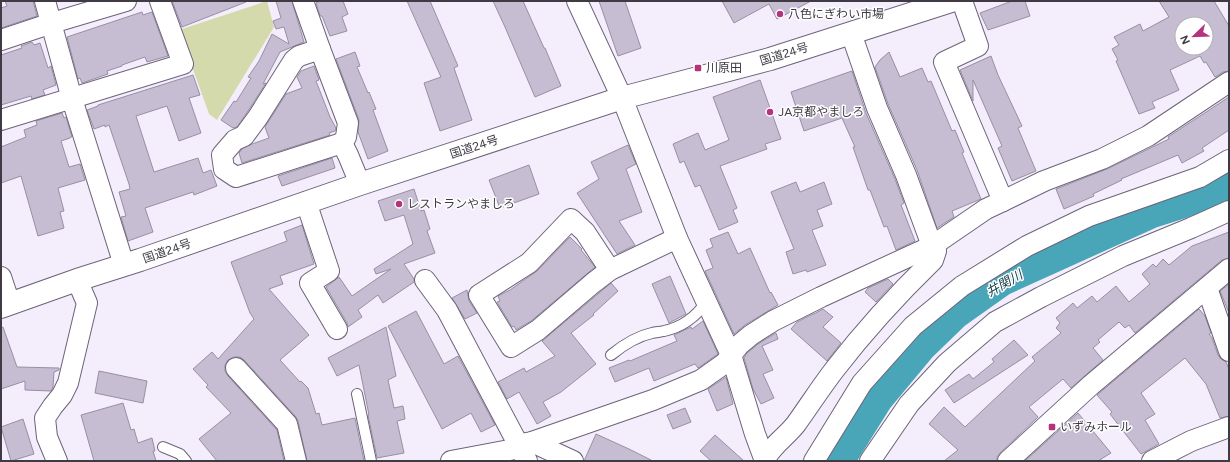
<svg xmlns="http://www.w3.org/2000/svg" width="1230" height="462" font-family="Figtree,'Noto Sans JP',sans-serif">
<style>
.green{fill:#d5daac}
.lines{fill:none;stroke-linecap:round;stroke-linejoin:round}
.river{stroke:#49a5b8;stroke-width:29}
.building{fill:#c7bdd3;stroke:#998fa5;fill-rule:evenodd}
.service-casing{stroke:#6d6378;stroke-width:12}
.minor-casing{stroke:#6d6378;stroke-width:22}
.trunk-casing{stroke:#6d6378;stroke-width:24}
.service{stroke:#fff;stroke-width:10}
.minor{stroke:#fff;stroke-width:20}
.trunk{stroke:#fff;stroke-width:22}
.poi-dot{fill:#b4337d;stroke:#fff;stroke-width:1.5}
.labels{text-anchor:middle;stroke-width:3;stroke-linejoin:round;paint-order:stroke}
.poi-label{font-size:12px;fill:#3f3a44;stroke:#fff;text-anchor:start}
.street-label{font-size:12px;fill:#3f3a44;stroke:#fff}
.water-label{font-size:13px;font-style:italic;fill:#18424b;stroke:#fff}
</style>
<rect width="100%" height="100%" fill="#f4eefc"/>
<!-- green -->
<path class="green" d="M267 1 274 27 217 120 209 114 179 30Z"/>
<g class="lines">
<!-- river -->
<path class="river" d="M840 461 878 400 922 347 955 315 1003 281 1151 214 1223 191 1229 187"/>
</g>
<!-- building -->
<g class="building">
<path d="M5 1H33L37 16 1 28V8L7 6Z"/>
<path d="M172 1H246V2L182 27Z"/>
<path d="M276 1H292L304 42 280 52 263 84 266 83 248 111 237 127 233 128 221 120 234 101 236 102 251 78 248 77 259 61 272 34 289 44 284 27 276 29 273 21 281 18Z"/>
<path d="M320 1H343L348 14 342 17 347 31 330 36 322 16H320L316 3Z"/>
<path d="M407 1H430L458 66 454 68 472 120 440 131 424 83 441 77Z"/>
<path d="M493 1H523L544 48H545L561 86 535 97 505 27Z"/>
<path d="M599 1H625L641 48 618 56Z"/>
<path d="M722 1H811L777 19 769 4 734 23Z"/>
<path d="M1012 1H1025L1030 16 988 30 980 13Z"/>
<path d="M1159 1H1214L1229 26V71L1223 72 1215 77 1206 62 1204 63 1200 56 1170 70 1179 90 1152 102 1155 108 1139 114 1116 61 1118 60 1112 49 1119 45 1114 37 1140 24 1143 31 1169 17ZM1182 24H1206V48H1182Z"/>
<path d="M142 12 143 15 152 12 168 56 147 62 145 57 122 65V66L107 71 108 74 82 83 80 78 78 79 67 37Z"/>
<path d="M32 42 34 45 40 43 48 68 51 66 56 85 43 90 45 95 32 99 31 96 1 105V55L22 48 21 46Z"/>
<path d="M355 52 360 66 357 67 368 93 369 92 376 109 373 110 388 151 368 159 358 132 359 120 336 59Z"/>
<path d="M889 52 900 77 922 68 928 82 931 81 952 131 955 130 964 152 962 153 981 199 952 211 954 217 937 228 917 170 888 104 875 67 880 60Z"/>
<path d="M991 56 998 75 1022 126 1018 128 1036 171 1012 181 998 148 1002 146 973 80V101L960 70Z"/>
<path d="M314 66 319 80 316 81 330 117 336 128 335 131 329 133 330 135 242 163 239 153 242 149 252 144 269 138 265 127 286 94 302 88 297 77 301 71Z"/>
<path d="M852 71 866 113 895 179 904 203 901 205 915 241 896 250 887 226 884 227 870 190H868L853 147H855L842 118 804 131 791 92Z"/>
<path d="M193 75 200 95 189 98 201 133 179 141 167 106 136 116 154 172 198 158 203 173 211 170 217 186 194 195 193 192 145 208 153 232 128 241 121 217 126 216 119 192 130 189 129 184 109 125 105 127V125L94 129 87 110 98 106V105Z"/>
<path d="M760 80 781 139 765 144 767 149 720 166 737 208 733 210 738 222 719 230 700 185 695 187 684 161 680 163 673 144 698 133 705 150 729 140 713 97Z"/>
<path d="M1229 97V130L1202 148 1204 151 1182 163 1178 155 1121 179 1122 180 1093 194 1094 196 1064 209 1056 189 1107 169 1169 139 1168 137Z"/>
<path d="M62 113 64 118 66 117 72 137H70V138L61 141 69 167 80 164 85 180 58 188 64 211 60 212 64 228 38 236 21 176 1 183V147L26 137 24 130 37 125 36 121Z"/>
<path d="M628 145 636 164 626 169 642 212 619 221 635 245 617 254 577 193 599 179 591 162Z"/>
<path d="M332 158 335 168 282 186 278 176Z"/>
<path d="M529 165 539 194 500 208 489 180Z"/>
<path d="M796 182 800 192 824 182 832 204 817 210 823 226 812 230 826 265 807 272 806 270 793 274 786 252 794 249 771 192Z"/>
<path d="M414 189 421 211 424 210 430 229 427 231 435 253 404 264 414 279V282L383 303 378 295 358 310 362 317 348 327 347 323 326 287 339 277 352 296 391 269 376 274 374 269 413 244 404 215 385 221 378 201Z"/>
<path d="M302 225 314 264 280 276 283 284 269 289 309 335 280 360 300 382 301 381 308 388 316 414 319 413 322 425 355 418 364 461H307L298 421 296 417 244 360 240 357H234L228 360 225 365V371L228 376 277 430 284 461H217L199 439 231 413 206 387 208 385 193 369 212 352 218 359 254 319 250 313 231 262 287 241 284 232Z"/>
<path d="M728 232 738 254 750 248 770 293 771 292 778 305 745 325 734 334 705 271 713 268 706 250 713 247 710 239Z"/>
<path d="M1229 232V258L1222 260 1135 333 1129 325 1125 328 1119 322 1098 340 1100 342 1093 348 1103 360 1071 388 1063 379 1029 407 1038 417 1000 453 997 457V461H944L958 450 929 424 944 407 965 427 1035 361 1032 357 1061 333 1056 328 1060 323 1056 318 1073 303 1077 308 1092 296 1097 302 1116 286 1129 302 1150 284 1142 274 1153 264 1156 267 1163 259 1169 265 1192 246Z"/>
<path d="M570 237 582 249 581 250 595 267 531 321 516 330 514 326 512 327 497 302 500 301 498 296 510 290 537 271Z"/>
<path d="M670 276 686 314 669 323 652 284Z"/>
<path d="M888 279 893 284 876 302 865 292 868 288Z"/>
<path d="M611 283 618 291 593 314 594 315 571 333 596 364 561 392 543 402 551 416 537 424 519 392 507 399 498 382 524 368 526 372 555 356 542 341Z"/>
<path d="M1229 284V313L1220 291Z"/>
<path d="M467 290 469 301 477 313 465 319 452 298Z"/>
<path d="M823 309 833 317 823 327 841 343 827 361 791 329 797 322 813 314H814Z"/>
<path d="M1199 309 1205 316 1211 333 1209 334 1212 338 1218 355 1221 359 1226 362 1229 369V416L1220 418 1206 384 1185 358 1141 393 1155 414 1145 420 1159 444 1141 454 1110 414 1112 412 1097 395Z"/>
<path d="M416 311 444 364 458 356 495 425 481 432 471 413 442 429 388 326Z"/>
<path d="M703 321 718 354 698 368 695 364 654 381 649 368 615 382 609 368 629 360 630 361 677 341 674 335 691 327 692 329Z"/>
<path d="M3 327 17 367 59 368V370L54 372 53 387 51 391 25 390V381L1 389V328Z"/>
<path d="M386 327 396 376 388 380 394 408 403 406 405 419 397 421 404 453 377 458 368 415H369L359 365 337 376 328 358Z"/>
<path d="M776 333 778 339 762 346 773 370 763 374 774 398 761 404 753 389 744 358 747 353 758 344Z"/>
<path d="M1014 340 1028 355 954 403 945 390 969 374 973 379 994 362 992 359Z"/>
<path d="M99 371 147 381 143 403 95 393Z"/>
<path d="M726 377 733 404 717 411 708 389Z"/>
<path d="M123 403 131 430 134 429 138 443 152 438 155 451H153L156 461H94L81 415Z"/>
<path d="M685 408 691 422 673 429 667 415Z"/>
<path d="M1078 413 1111 453 1098 461H1025Z"/>
<path d="M23 419 34 454 11 461 1 427Z"/>
<path d="M596 434 629 449 653 461H584Z"/>
<path d="M715 435 744 461H711L700 451Z"/>
</g>
<g class="lines">
<defs>
<g id="service">
<path d="M611 355C622 346 638 336 652 333 656 332 660 332 664 331 682 327 696 317 706 302"/>
<path d="M357 394 371 461"/>
<path d="M163 447 180 454 186 461"/>
</g>
<g id="minor">
<path d="M45 1 72 99 124 265"/>
<path d="M303 1 320 49 299 56 294 60 258 117 244 136 235 140 222 155 224 169 236 177 342 143 348 155 360 184"/>
<path d="M577 1 622 98 677 238 731 355 755 434 765 461"/>
<path d="M962 1 978 46 944 62 1003 201"/>
<path d="M1 40 52 23 126 1"/>
<path d="M320 49 348 123 346 137 342 143"/>
<path d="M1 120 183 64 160 1"/>
<path d="M306 202 329 271 310 283 337 329"/>
<path d="M610 270 585 232 571 219 529 263 479 295 511 347 538 330 593 283 610 270 677 238"/>
<path d="M1 277 10 304"/>
<path d="M425 280 447 310 527 461"/>
<path d="M1207 288 1229 351"/>
<path d="M236 368 287 424 296 461"/>
<path d="M532 442 573 461"/>
<path d="M57 461 47 437 45 418 53 406 62 395 68 383 87 303 77 280"/>
<path d="M451 461 520 448 526 443 532 442 653 400 701 380 725 363 739 345 751 335 773 321 821 297 847 285 932 246 986 209 1003 201 1044 181 1102 159 1148 136 1229 82"/>
<path d="M764 461C771 446 786 437 796 424 809 406 821 387 835 369 865 330 898 294 933 260L936 251 932 246 906 175 877 108 851 33"/>
<path d="M814 461 862 383 913 326 962 286 1027 246 1089 216 1200 177 1229 160"/>
<path d="M870 461 909 404 947 363 995 322 1041 297 1123 256 1191 228 1229 211"/>
<path d="M1008 461 1091 385 1229 269"/>
<path d="M1152 461 1191 441 1229 427"/>
</g>
<path id="trunk" d="M1 307 77 280 140 260 360 184 622 98 770 59 951 1"/>
</defs>
<!-- service casing -->
<use href="#service" class="service-casing"/>
<!-- minor casing -->
<use href="#minor" class="minor-casing"/>
<!-- trunk casing -->
<use href="#trunk" class="trunk-casing"/>
<!-- service -->
<use href="#service" class="service"/>
<!-- minor -->
<use href="#minor" class="minor"/>
<!-- trunk -->
<use href="#trunk" class="trunk"/>
</g>
<!-- markers -->
<g class="poi-dot">
<circle cx="780" cy="14" r="4"/>
<rect x="694" y="64" width="8" height="8" rx="2"/>
<circle cx="770" cy="112" r="4"/>
<circle cx="399" cy="204" r="4"/>
<rect x="1048" y="423" width="8" height="8" rx="2"/>
</g>
<g class="labels">
<!-- poi labels -->
<g class="poi-label">
<text x="788" y="18">八色にぎわい市場</text>
<text x="706" y="72">川原田</text>
<text x="778" y="116">JA京都やましろ</text>
<text x="407" y="208">レストランやましろ</text>
<text x="1060" y="431">いずみホール</text>
</g>
<!-- street labels -->
<g class="street-label">
<text transform="translate(784 54) rotate(-17)" y="4">国道24号</text>
<text transform="translate(474 147) rotate(-18)" y="4">国道24号</text>
<text transform="translate(167 251) rotate(-19)" y="4">国道24号</text>
</g>
<!-- water labels -->
<g class="water-label">
<text transform="translate(1004 283) rotate(-30)" y="5">井関川</text>
</g>
</g>
<!-- border -->
<rect width="1230" height="462" fill="none" stroke="#3f3a44" stroke-width="4"/>
<!-- north arrow -->
<g transform="translate(1194 36) rotate(247)"><circle r="19" fill="#ffffff" stroke="#b2b0b4"/>
<path d="M0-3L7 15L0 10L-7 15Z" fill="#b4337d"/>
<text y="-6" font-size="11" font-weight="bold" text-anchor="middle" fill="#3f3a44">N</text>
</g>
</svg>
